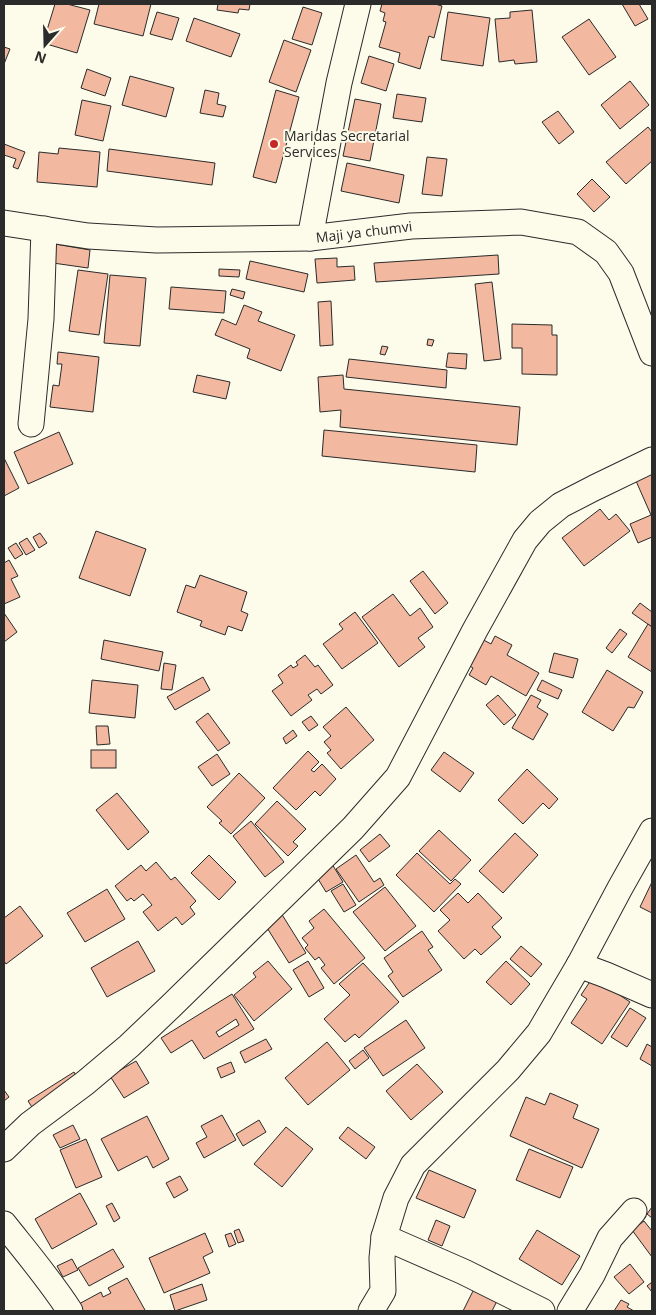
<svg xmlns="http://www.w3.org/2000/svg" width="656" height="1315" font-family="'Open Sans',sans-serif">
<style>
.building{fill:#f2b8a0;stroke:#2b2b2b;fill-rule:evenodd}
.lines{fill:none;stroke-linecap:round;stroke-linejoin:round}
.minor-casing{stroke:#2b2b2b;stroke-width:27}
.minor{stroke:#fdfbea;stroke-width:25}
.poi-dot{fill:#c62828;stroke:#fdfbea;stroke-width:2}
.labels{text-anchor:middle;stroke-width:4;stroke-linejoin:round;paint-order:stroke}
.poi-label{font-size:14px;fill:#2b2b2b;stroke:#fdfbea;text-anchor:start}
.street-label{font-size:14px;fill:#2b2b2b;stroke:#fdfbea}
</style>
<rect width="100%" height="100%" fill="#fdfbea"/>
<!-- building -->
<g class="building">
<path d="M55 4H67L90 10 77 53 43 43Z"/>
<path d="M99 4H151L143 36 94 24Z"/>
<path d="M218 4H250L249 10 239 9 238 13 217 10Z"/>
<path d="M382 4H435L442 6 434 38 429 36 420 69 398 62 400 53 379 47 386 22 383 21 385 13 380 11Z"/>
<path d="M622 4H639L648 19 635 26Z"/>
<path d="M303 7 322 13 312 45 292 39Z"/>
<path d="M532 10 537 62 515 64 514 60 499 62 495 19 510 18V12Z"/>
<path d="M157 12 179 18 172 40 150 34Z"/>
<path d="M448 12 490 18 483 66 441 60Z"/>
<path d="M194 18 240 34 231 57 186 41Z"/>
<path d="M589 19 616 57 589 75 562 37Z"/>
<path d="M284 40 311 50 296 92 269 82Z"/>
<path d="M4 47 10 49 4 64Z"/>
<path d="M369 56 394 64 386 91 361 83Z"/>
<path d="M87 69 111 78 105 96 81 88Z"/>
<path d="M130 76 174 88 166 117 122 105Z"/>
<path d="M630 81 649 105 620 129 601 105Z"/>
<path d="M205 90 219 93 217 104 226 106 223 117 200 113Z"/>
<path d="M276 90 299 97 276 183 253 177Z"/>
<path d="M397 94 426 98 422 122 393 118Z"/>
<path d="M355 99 381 104 370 161 343 156Z"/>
<path d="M82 100 111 106 103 141 75 135Z"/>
<path d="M558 111 574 132 559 144 542 122Z"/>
<path d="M648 127 652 132V161L626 184 606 162Z"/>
<path d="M4 144 25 152 18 169 13 167 16 159 4 155Z"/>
<path d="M59 148 100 152 97 187 37 182 39 152 58 154Z"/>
<path d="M109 149 215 163 212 185 107 171Z"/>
<path d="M427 157 447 159 442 196 422 194Z"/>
<path d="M347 163 404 175 399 203 341 191Z"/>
<path d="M592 179 610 197 594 212 577 194Z"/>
<path d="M55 244 90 250 88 268 53 263Z"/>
<path d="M498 255 499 274 376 282 374 263Z"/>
<path d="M337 258V267L354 266 355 280 317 283 315 259Z"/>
<path d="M250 261 308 274 304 292 246 279Z"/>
<path d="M219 269 240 270 239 277 219 276Z"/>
<path d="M78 270 108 274 99 335 69 331Z"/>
<path d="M110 275 146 278 140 346 104 343Z"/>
<path d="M492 282 501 359 484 361 475 284Z"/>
<path d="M171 287 226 291 224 313 169 309Z"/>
<path d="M232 289 245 292 243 299 230 295Z"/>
<path d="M331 301 333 345 320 346 318 302Z"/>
<path d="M244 305 262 312 258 321 295 335 281 371 247 358 250 349 215 335 222 319 236 325Z"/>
<path d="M512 324 552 325V335H557V375L522 374V348H512Z"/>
<path d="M428 339 434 340 432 346 427 345Z"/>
<path d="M382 346 388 347 385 355 380 354Z"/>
<path d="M58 352 99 357 93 412 50 407 53 385 59 386 62 364H57Z"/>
<path d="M448 353 467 354 466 369 446 367Z"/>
<path d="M349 359 447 370 446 388 346 377Z"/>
<path d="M197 375 230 382 226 399 193 392Z"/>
<path d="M343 375 344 389 520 407 517 445 340 427 341 410 320 412 318 377Z"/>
<path d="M324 430 477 445 475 472 322 456Z"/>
<path d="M59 432 73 464 28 484 14 452Z"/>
<path d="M4 458 19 488 4 496Z"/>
<path d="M652 473V537L638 543 630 524 651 515 636 481Z"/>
<path d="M600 509 609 520 616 514 630 531 584 566 562 538Z"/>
<path d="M96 531 146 549 130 596 79 578Z"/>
<path d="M40 533 47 543 39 548 33 537Z"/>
<path d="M27 538 35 550 26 555 19 543Z"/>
<path d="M16 543 23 554 15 559 8 548Z"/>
<path d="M9 560 18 576 11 579 20 597 4 604V563Z"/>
<path d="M423 571 448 603 435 614 410 581Z"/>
<path d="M200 575 247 592 241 611 248 614 242 631 228 626 225 635 200 626 202 621 177 612 186 585 195 588Z"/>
<path d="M393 594 410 616 420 608 433 627 418 638 425 647 399 667 362 617Z"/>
<path d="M640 603 652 612V627L632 613Z"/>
<path d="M355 612 378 643 342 669 323 644 343 629 339 624Z"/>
<path d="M4 613 17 632 4 642Z"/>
<path d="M648 624 652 627V672L628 657Z"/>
<path d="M620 629 627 634 612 653 606 648Z"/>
<path d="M495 636 512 645 507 655 539 673 526 696 491 676 486 685 469 675 473 668 465 663 480 638 491 644Z"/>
<path d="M104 640 163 652 159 671 101 659Z"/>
<path d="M554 653 578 659 573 678 549 672Z"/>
<path d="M305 655 315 667 318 665 333 685 321 694 317 689 308 695 312 700 291 716 272 691 283 683 278 675 291 665 293 668 298 665 296 662Z"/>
<path d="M164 663 176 665 172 690 161 689Z"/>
<path d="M607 670 643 692 634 708 628 707 613 731 582 712Z"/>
<path d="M203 677 210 690 175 710 167 697Z"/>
<path d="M92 680 138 685 135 718 89 713Z"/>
<path d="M542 680 562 690 558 699 537 690Z"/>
<path d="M498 695 516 715 504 725 486 705Z"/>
<path d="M531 695 541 700 537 707 548 714 533 740 512 728Z"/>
<path d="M346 707 374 740 341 769 327 753 331 750 324 742 331 736 323 727Z"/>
<path d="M208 713 230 743 218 751 196 722Z"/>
<path d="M311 716 318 725 309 731 302 722Z"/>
<path d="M96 726H108L110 744 97 745Z"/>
<path d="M293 730 297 736 286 744 283 738Z"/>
<rect x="91" y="750" width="25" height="18"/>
<path d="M308 751 319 762 311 770 314 772 322 764 336 779 320 796 315 791 296 810 273 788Z"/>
<path d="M444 752 474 773 460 792 431 770Z"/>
<path d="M217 754 230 774 212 786 198 767Z"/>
<path d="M527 769 558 799 549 809 543 803 523 824 498 800Z"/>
<path d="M239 773 265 798 231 834 219 823 222 821 207 807Z"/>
<path d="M117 793 149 832 128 850 96 810Z"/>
<path d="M277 801 306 829 293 842 298 846 288 856 255 824Z"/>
<path d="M251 821 284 862 265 877 233 836Z"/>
<path d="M439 830 471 860 451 881 419 851Z"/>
<path d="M515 833 538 855 503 893 479 871Z"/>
<path d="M380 834 390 846 369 862 360 850Z"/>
<path d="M417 853 450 884 455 879 461 884 434 912 396 875Z"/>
<path d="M209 855 236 882 219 900 191 873Z"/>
<path d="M356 855 374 882 380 878 384 885 359 902 336 869Z"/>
<path d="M156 862 171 880 175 877 196 901 190 907 195 914 182 925 176 917 158 931 143 912 152 905 143 894 134 901 131 898 127 901 115 886 141 865 146 871Z"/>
<path d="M332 864 343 882 326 892 315 874Z"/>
<path d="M652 882V913L640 907Z"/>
<path d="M343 884 356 905 344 912 331 891Z"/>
<path d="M385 887 416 926 385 951 353 912Z"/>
<path d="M107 889 125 919 85 942 67 913Z"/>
<path d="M458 893 468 903 478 893 502 918 492 927 501 937 481 955 475 949 464 959 438 931 450 920 440 910Z"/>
<path d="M20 906 43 936 6 964 4 961V918Z"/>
<path d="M324 909 365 958 334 984 321 968 325 965 319 957 315 960 305 948 308 945 302 938 314 928 309 921Z"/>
<path d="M281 913 306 953 289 963 264 923Z"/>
<path d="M422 931 433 947 428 950 442 970 403 997 388 976 393 972 384 958Z"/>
<path d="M138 941 155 971 107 997 91 968Z"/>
<path d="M521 946 542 964 531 977 510 959Z"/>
<path d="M268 961 292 989 254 1021 234 995 256 977 253 973Z"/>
<path d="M308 961 324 988 309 997 293 970Z"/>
<path d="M506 961 530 984 511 1005 486 982Z"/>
<path d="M363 963 399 1002 359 1038 355 1034 345 1042 324 1019 350 995 339 984Z"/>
<path d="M593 977 630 1002 602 1044 571 1023 587 999 581 995Z"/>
<path d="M232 994 254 1029 204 1059 192 1040 171 1053 161 1038ZM236 1019 239 1025 219 1037 216 1032Z"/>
<path d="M630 1008 646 1018 627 1047 611 1037Z"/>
<path d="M406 1020 425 1048 383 1076 364 1048Z"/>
<path d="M266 1039 272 1049 245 1063 240 1052Z"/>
<path d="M327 1042 350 1070 308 1105 285 1078Z"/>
<path d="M647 1044 652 1047V1066L640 1059Z"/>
<path d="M363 1050 369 1058 355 1069 349 1061Z"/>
<path d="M136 1061 149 1083 124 1098 110 1076Z"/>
<path d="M231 1062 235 1072 221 1078 217 1068Z"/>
<path d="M417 1064 443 1092 411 1120 386 1091Z"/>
<path d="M74 1072 83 1087 37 1115 28 1101Z"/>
<path d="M4 1090 9 1097 4 1101Z"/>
<path d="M550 1093 578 1105 573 1118 599 1129 582 1168 510 1136 526 1097 545 1105Z"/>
<path d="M222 1115 236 1140 204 1158 196 1143 207 1137 201 1126Z"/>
<path d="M147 1116 169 1159 153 1168 147 1156 118 1171 101 1139Z"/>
<path d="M259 1120 266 1132 243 1146 236 1134Z"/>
<path d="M73 1125 80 1139 60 1148 53 1135Z"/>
<path d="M286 1127 313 1149 282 1187 254 1164Z"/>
<path d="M348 1127 375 1147 366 1159 339 1138Z"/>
<path d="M86 1139 102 1177 76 1188 60 1150Z"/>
<path d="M529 1149 573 1167 560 1198 516 1180Z"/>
<path d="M429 1170 476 1190 464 1218 416 1198Z"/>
<path d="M180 1176 188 1190 174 1198 166 1183Z"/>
<path d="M80 1193 97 1224 52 1249 35 1219Z"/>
<path d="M112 1203 120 1218 114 1222 106 1206Z"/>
<path d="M652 1207V1218L647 1214Z"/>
<path d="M436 1220 450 1226 442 1246 428 1240Z"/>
<path d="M644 1221 652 1231V1257L632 1230Z"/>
<path d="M239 1229 244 1241 238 1243 234 1231Z"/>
<path d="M537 1230 580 1256 562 1285 519 1259Z"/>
<path d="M205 1233 213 1252 203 1257 210 1273 164 1293 149 1258Z"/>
<path d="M231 1233 236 1244 229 1247 225 1235Z"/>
<path d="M113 1249 124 1267 89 1286 78 1268Z"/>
<path d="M72 1259 78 1270 63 1277 57 1266Z"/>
<path d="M630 1264 644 1282 629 1294 614 1277Z"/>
<path d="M127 1278 145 1310 142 1311H80L77 1305 101 1292 103 1297 111 1293 108 1288Z"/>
<path d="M478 1281 501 1293 492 1311H463Z"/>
<path d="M652 1282V1292L647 1286Z"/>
<path d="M202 1284 207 1300 175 1311 170 1295Z"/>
<path d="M621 1300 629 1304 627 1307 634 1311H614Z"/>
</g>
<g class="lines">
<defs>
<g id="minor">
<path d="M4 223 88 236 157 240 310 238 411 226 521 222 578 232 606 252 621 273 652 353"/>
<path d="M310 238 339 83 358 4"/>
<path d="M31 424 41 319 44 229"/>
<path d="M579 965 606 975 652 995"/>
<path d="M4 1149 30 1124 85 1083 129 1046 170 1007 353 828 398 777 475 630 525 540 540 522 561 505 594 488 652 460"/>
<path d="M4 1224C27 1253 50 1280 70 1311"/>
<path d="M384 1237 464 1272 542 1311"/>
<path d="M371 1311 383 1291 382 1258 384 1237 396 1198 413 1165 508 1070 539 1033 579 965 620 888 652 831"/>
<path d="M570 1311 592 1275 610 1238 634 1211"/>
</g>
</defs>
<!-- minor casing -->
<use href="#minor" class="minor-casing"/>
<!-- minor -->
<use href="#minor" class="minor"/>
</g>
<!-- markers -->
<circle class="poi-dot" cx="274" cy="144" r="5"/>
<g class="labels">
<!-- poi labels -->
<g class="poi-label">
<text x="284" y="141">Maridas Secretarial<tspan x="284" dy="16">Services</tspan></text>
</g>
<!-- street labels -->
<g class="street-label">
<text transform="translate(364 232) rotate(-7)" y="5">Maji ya chumvi</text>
</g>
</g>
<!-- border -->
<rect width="656" height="1315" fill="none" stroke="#2b2b2b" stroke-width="10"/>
<!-- north arrow -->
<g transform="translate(45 45) rotate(200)" stroke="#fdfbea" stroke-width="4" paint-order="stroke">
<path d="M0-4L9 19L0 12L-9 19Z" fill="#2b2b2b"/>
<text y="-8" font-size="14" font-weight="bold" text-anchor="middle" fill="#2b2b2b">N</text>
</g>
</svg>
